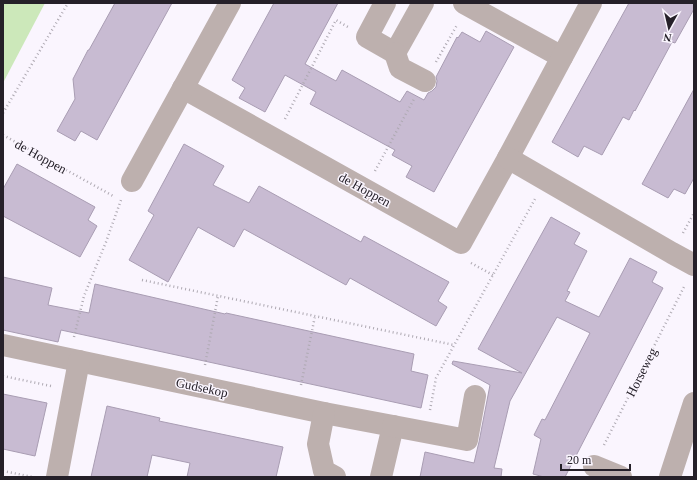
<svg xmlns="http://www.w3.org/2000/svg" width="697" height="480" font-family="Georgia,serif">
<style>
.green{fill:#cce8ba}
.building{fill:#c8bbd2;stroke:#a99db3}
.lines{fill:none;stroke-linecap:round;stroke-linejoin:round}
.path{stroke:#aea9b2;stroke-width:2.5;stroke-dasharray:1 3;stroke-linecap:butt}
.minor{stroke:#bdb0ae;stroke-width:22}
.labels{text-anchor:middle;stroke-width:3;stroke-linejoin:round;paint-order:stroke}
.street-label{font-size:13px;fill:#252029;stroke:#faf5fe}
</style>
<rect width="100%" height="100%" fill="#faf5fe"/>
<!-- green -->
<path class="green" d="M3 3H45L3 83Z"/>
<!-- building -->
<g class="building">
<path d="M115 3H172L97 140 81 131 75 141 57 131 75 99 73 79 88 50H89Z"/>
<path d="M274 3H338L305 64 336 81 342 70 400 102 407 91 424 100 428 93 432 91 436 87 437 81 436 77 457 37 458 38 462 32 480 42 486 31 514 47 434 192 406 177 412 166 392 155 395 150 310 104 316 92 285 75 265 112 239 98 245 88 232 80Z"/>
<path d="M629 3H694V9L675 43 672 42 635 111 634 110 629 120 623 117 602 155 584 146 578 157 552 142Z"/>
<path d="M694 89V178L685 194 674 189 668 198 642 184Z"/>
<path d="M184 144 224 166 213 185 249 203 259 186 361 242 364 236 449 282 438 301 447 307 436 326 350 278 346 285 244 229 234 247 198 227 168 282 129 260 154 215 148 211Z"/>
<path d="M17 164 95 207 88 220 97 226 80 257 3 216V189Z"/>
<path d="M551 217 580 233 574 244 587 251 567 291 570 292 565 301 599 317 630 258 657 272 652 282 663 288 565 477H544L533 474 541 439 534 435 542 419 545 420 590 333 557 317 510 401 494 468 502 469 501 477H420L425 452 474 463 478 446 479 442 490 385 452 364 453 361 522 373 478 349Z"/>
<path d="M3 277 52 288 48 305 89 313 95 284 225 314 226 313 414 354 411 371 428 375 421 408 61 330 58 342 3 330Z"/>
<path d="M3 394 47 403 35 456 3 449Z"/>
<path d="M107 406 160 418 159 421 283 447 276 477H187L190 463 152 455 147 477H91Z"/>
</g>
<g class="lines">
<!-- path -->
<g class="path">
<path d="M436 62 457 25"/>
<path d="M3 113 68 3"/>
<path d="M285 119 336 20 348 27"/>
<path d="M3 135 115 197"/>
<path d="M375 171 414 99"/>
<path d="M683 233 694 213"/>
<path d="M471 263 493 275"/>
<path d="M142 280 454 345"/>
<path d="M74 337 84 296 106 242 121 200"/>
<path d="M205 365 218 296"/>
<path d="M3 376 51 386"/>
<path d="M301 385 315 316"/>
<path d="M430 410 436 378 535 199"/>
<path d="M604 445 685 285"/>
<path d="M3 471 33 477"/>
</g>
<!-- minor -->
<g class="minor">
<path d="M385 3 367 37 395 53 423 3"/>
<path d="M464 3 562 57"/>
<path d="M395 53 400 68 425 81"/>
<path d="M183 88 461 243 508 158 591 3"/>
<path d="M508 158 672 253 694 265"/>
<path d="M132 181 230 3"/>
<path d="M3 345 324 413 393 426 381 477"/>
<path d="M324 413 318 444 324 471 335 477"/>
<path d="M393 426 467 440 475 396"/>
<path d="M594 466 621 477"/>
<path d="M57 477 79 361"/>
<path d="M670 477 694 403"/>
</g>
</g>
<g class="labels">
<!-- street labels -->
<g class="street-label">
<text transform="translate(41 156) rotate(29)" y="5">de Hoppen</text>
<text transform="translate(365 189) rotate(29)" y="5">de Hoppen</text>
<text transform="translate(641 372) rotate(-63)" y="5">Horseweg</text>
<text transform="translate(202 387) rotate(12)" y="5">Gudsekop</text>
</g>
</g>
<!-- border -->
<rect width="697" height="480" fill="none" stroke="#252029" stroke-width="8"/>
<!-- north arrow -->
<g transform="translate(669 28) rotate(188)" stroke="#faf5fe" stroke-width="3" paint-order="stroke">
<path d="M0-3L7 15L0 10L-7 15Z" fill="#252029"/>
<text y="-6" font-size="11" font-weight="bold" text-anchor="middle" fill="#252029">N</text>
</g>
<!-- scale -->
<path d="M561 464v6h69v-6" fill="none" stroke="#252029" stroke-width="2"/>
<text x="567" y="464" font-size="12" fill="#252029" stroke="#faf5fe" stroke-width="3" paint-order="stroke">20 m</text>
</svg>
